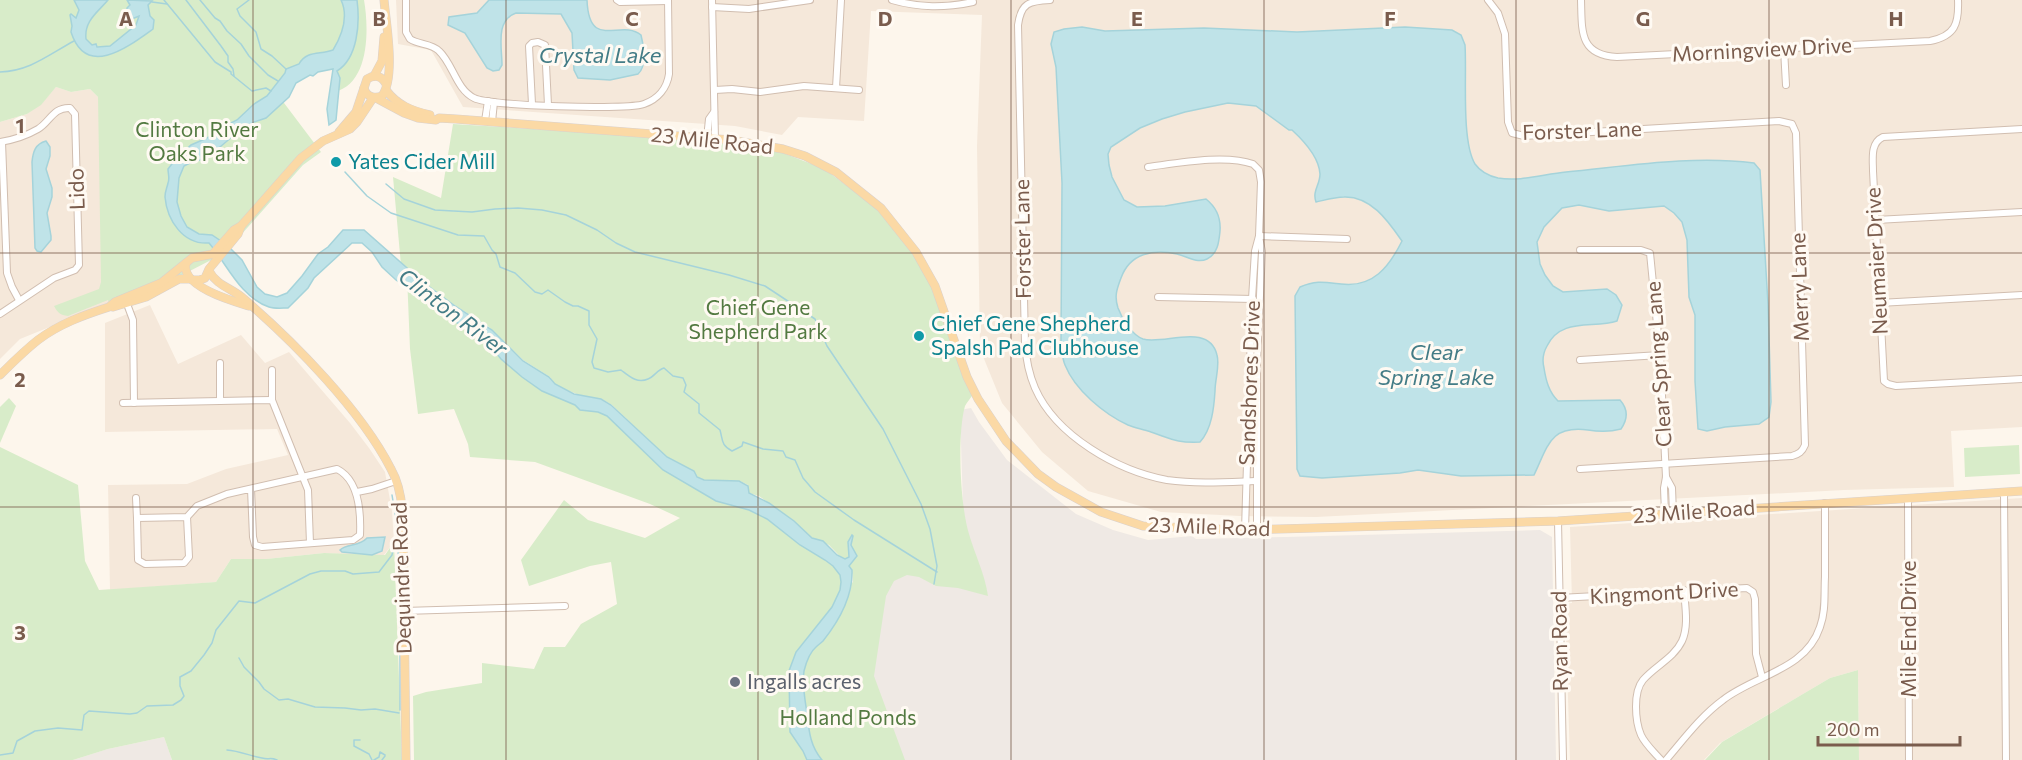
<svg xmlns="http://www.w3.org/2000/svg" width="2022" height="760" font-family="Commissioner,sans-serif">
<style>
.residential{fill:#f5e8da}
.industrial{fill:#efe9e4}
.green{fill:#d8ecc9}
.water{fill:#bfe3e8;stroke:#a5d3da;stroke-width:1.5}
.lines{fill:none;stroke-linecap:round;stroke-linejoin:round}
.stream{stroke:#a5d3da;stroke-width:1.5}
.minor-casing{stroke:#d1beb0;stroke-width:8}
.major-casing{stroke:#dad1cd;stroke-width:9}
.minor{stroke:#fff;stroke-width:6}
.major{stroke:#fbd9a5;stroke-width:8}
.grid{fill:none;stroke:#7a5c4d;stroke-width:1.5;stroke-opacity:0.55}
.culture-dot{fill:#0f9aa8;stroke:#fffaf3;stroke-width:2}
.worship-dot{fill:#6b7280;stroke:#fffaf3;stroke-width:2}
.labels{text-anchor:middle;stroke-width:6;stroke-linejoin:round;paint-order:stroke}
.street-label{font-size:21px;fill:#7a5c4d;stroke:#fffaf3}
.park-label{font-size:21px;fill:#537a41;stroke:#fffaf3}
.culture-label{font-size:21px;fill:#0d838f;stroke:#fffaf3;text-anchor:start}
.worship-label{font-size:21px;fill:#5b616d;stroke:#fffaf3;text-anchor:start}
.water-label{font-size:22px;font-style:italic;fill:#437c86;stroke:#fffaf3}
.grid-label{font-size:20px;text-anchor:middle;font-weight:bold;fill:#7a5c4d;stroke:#fffaf3;stroke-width:6;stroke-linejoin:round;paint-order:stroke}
</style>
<rect width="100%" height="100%" fill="#fdf6ec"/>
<!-- residential -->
<g class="residential">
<path d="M396 0H2022V427L1951 431 1954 487 1844 490 1316 517 1240 516 1161 512 1088 491 1042 452 1002 403 980 349 977 146 982 15 871 11 864 121 798 117 782 135 735 126 463 107 431 50 398 44Z"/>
<path d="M56 87 71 92 90 89 98 97H102L109 303 20 339 0 359V122L27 114 41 104Z"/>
<path d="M150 305 178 364 241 335 265 363 289 352 350 423 369 448 385 472 392 511 394 542 384 555H365L324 553 266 559H231L216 582 110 590 108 485 187 484 226 469 288 455 277 429 105 432V323Z"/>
<path d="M2022 498V760H1859L1858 670 1830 678 1720 743 1704 760H1570L1565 604 1572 603 1570 527Z"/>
</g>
<!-- industrial -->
<g class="industrial">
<path d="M971 408 979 422 1007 460 1076 514 1113 530 1148 540 1192 536 1196 539 1286 537 1540 530 1552 537 1556 760H873V540L968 541 963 507 960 410Z"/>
<path d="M164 737 172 760H73L108 749Z"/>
</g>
<!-- green -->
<g class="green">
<path d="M0 0H74L79 10 76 18 70 15 72 26 71 29 92 56H101V47C67 41 99 16 99 0H364C369 28 370 84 334 92L337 65 329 54 275 91 321 152 303 165 240 236 215 258 147 293 109 303 108 300 68 316C60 315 58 313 54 306L99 289 101 282 98 97 90 89 71 92 56 87 41 105 27 114 0 122Z"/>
<path d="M453 124 730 141 775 150 817 166 831 174 879 210 904 238 934 287 973 394C971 398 967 402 965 406 957 434 960 505 969 534 975 555 985 574 988 596L958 588 936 586 919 577 907 575 894 581 886 596 874 676 905 760H414L413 696 426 692 482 683V663L534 669 544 647H565L581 624 617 604 611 562 590 566 529 586 521 560 564 500 588 520 645 538 680 518 650 504 535 462 470 457 468 444 454 409 418 414 410 349 407 275 568 397 601 408 692 481 764 507 831 558 853 583 852 569 829 545 811 538 794 521 759 496 749 493 748 485 740 481 704 480 697 477 694 471 667 457 612 405 602 399 584 397 555 385 550 377 523 360 489 327 442 297 401 265 393 177 441 198Z"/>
<path d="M9 398 16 406 0 443V407Z"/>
<path d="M2019 445 2020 474 1965 477 1964 448Z"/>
<path d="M0 447 78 485 85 561 99 590 216 582 231 559H266L324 553 385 555 394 542 402 760H172L164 737 108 749 73 760H0Z"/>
<path d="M1858 670 1859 760H1705L1722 742 1830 678Z"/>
</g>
<!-- water -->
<g class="water">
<path d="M74 0H108C97 13 84 21 86 39L92 45 96 44 97 47 110 46 136 25 139 16 132 19 127 18V8L130 5 127 0 152 1 148 5 150 16 154 20 153 29C128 47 86 79 71 32L72 26 70 15 71 14 76 18 79 10Z"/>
<path d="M341 0H357C360 23 358 58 337 71L340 78 336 120 329 125 327 109 333 69 318 72 313 76 310 75 296 83 289 97 266 118 254 122 233 136 220 147 211 152 206 158 190 163 184 166 179 178 177 202 181 216 187 227 199 234 212 235 227 245 242 260 257 287 265 294 277 297 287 293 302 276 318 254 328 247 343 230H364L423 282 455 306 492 330 523 361 549 377 555 384 574 394 601 399 611 405 667 457 694 471 697 477 704 480 739 481 748 486 749 493 769 503 794 521 812 538 823 541 837 555 845 559 849 557 848 542 852 535 853 536 851 545 857 556 849 566 852 570C853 595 839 621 823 641 821 643 818 645 816 647 810 652 806 663 804 671 802 685 805 700 807 713 809 731 810 746 822 760H807L803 751 790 732 789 671 796 652 832 607 840 590 841 582 840 575 833 566 825 560 800 545 767 519 749 510 716 501 663 470 607 416 598 412 580 410 575 405 542 391 522 377 501 359 484 338 454 321 396 280 382 267 372 252 362 243H352L314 278 308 288 288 308C282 308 275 309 269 307 240 297 227 264 209 243 183 245 167 220 165 197 165 191 167 188 168 183 170 178 168 174 168 169L175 160 191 145 207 138 221 128 237 120 254 104 267 96 285 73 286 69 299 64C307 50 320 55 333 50 342 35 349 17 341 0Z"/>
<path d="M489 0H587C589 52 621 18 641 35 644 46 647 66 638 74L610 80 578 78 574 70 572 33 561 14 516 13C495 20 502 48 502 65L499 70 493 71 487 68 465 33 448 25 449 17 477 13Z"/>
<path d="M1082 27 1105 31 1204 28 1297 32 1405 27 1452 30 1461 35 1465 45C1467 74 1461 141 1475 164 1480 171 1489 176 1498 178 1520 182 1544 174 1566 172 1628 166 1692 155 1754 163L1760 170 1768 304 1771 402 1769 417 1759 424 1725 427 1707 431 1698 429 1695 381V315L1689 297 1687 240 1682 222 1674 213 1664 206 1609 211 1579 205 1562 208 1544 227 1537 242 1540 264 1545 275 1553 286 1563 292 1607 289 1616 295 1622 305 1617 321C1593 329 1561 317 1547 346 1543 353 1542 360 1544 368 1546 381 1549 392 1558 401L1620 400C1628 409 1628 419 1621 429 1610 432 1600 432 1588 430 1550 425 1548 446 1534 475L1461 476 1418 470 1400 473 1322 478 1300 476 1297 469 1295 296 1300 287C1316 280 1324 282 1341 284 1373 288 1389 267 1402 241 1388 221 1371 196 1344 197 1335 197 1325 200 1316 202 1312 191 1320 185 1320 174 1319 157 1304 141 1292 130H1289L1256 106 1228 103 1185 112 1162 119 1140 128 1111 147 1108 154 1109 165 1112 177 1124 200 1137 207 1165 206 1206 199C1216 207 1221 218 1220 231 1219 241 1218 254 1207 259 1197 264 1186 256 1177 254 1153 249 1130 253 1121 278 1117 289 1114 296 1118 308 1122 319 1132 335 1143 339 1164 345 1209 322 1217 355 1220 366 1215 379 1215 391 1214 407 1212 429 1200 442 1176 443 1172 439 1151 432 1143 429 1135 428 1128 425 1104 414 1075 390 1065 365 1062 358 1062 349 1061 342L1062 183 1056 67 1051 44 1054 32 1064 29Z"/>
<path d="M46 141 50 147V156L46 169 52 188V197L47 213 51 236V240L41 252 37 251 35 248 32 162C33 152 35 144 46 141Z"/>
<path d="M385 537 382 551 372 555 342 552 340 550C347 543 359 547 367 538Z"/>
</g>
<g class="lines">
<!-- stream -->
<g class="stream">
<path d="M164 0 215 62 231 72V74L252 91 266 88 271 91"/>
<path d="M186 0 221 46 228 56V62L233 69 234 76"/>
<path d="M200 0 215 18 220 21 227 31 241 44 249 56 268 75 278 81"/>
<path d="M249 0 237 9 240 16 256 32 261 49 272 56 286 69"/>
<path d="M152 2 167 4"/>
<path d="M0 72C30 71 48 55 74 41"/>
<path d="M345 172 367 196 391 213 458 235 484 236 492 250 496 254 500 267 515 273 535 292 542 294 548 290 565 302 573 306H578L589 311V325L597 339 592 362 594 368 608 372 621 370C629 376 637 384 648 379 654 377 657 370 664 368L673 376 683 378 686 385 684 392 699 404V413L720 430C723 441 721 445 732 451L742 446 743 442 763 449 783 451 786 457 795 460 803 478 815 492 854 520 937 572"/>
<path d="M386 184 404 199 435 210 472 212 495 209 518 208 542 210 566 215 597 230 616 243 635 252 729 275 765 286 815 319 827 346 883 429 921 504 930 529 937 566 934 584"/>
<path d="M392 495 396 519 400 581V710"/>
<path d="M239 658 244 667 259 682 264 689 279 700 288 699 315 707 345 708 361 710 375 709 399 713"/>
<path d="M360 740H354V746L369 754 372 760"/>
<path d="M227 750C240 751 250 756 262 758 269 760 270 757 277 760"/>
<path d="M0 755 13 753 17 741 35 731 58 728 82 730 84 715 89 711 130 714 137 713 147 706 173 705 181 700 184 696 180 686V677L191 671 204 655 212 643 216 630 239 601 255 603 310 574 321 571H345L353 574 379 572 392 555 393 550 398 547"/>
<path d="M374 760 379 757 380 752 385 755"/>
<path d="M382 760 385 756"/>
</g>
<defs>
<g id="minor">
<path d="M406 0V32L410 39C419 45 431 43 439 51 453 64 456 89 474 98 489 106 627 110 644 104 658 99 667 88 669 74L668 0"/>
<path d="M617 0 620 2 668 1"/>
<path d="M712 0 715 139"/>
<path d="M892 0C920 8 944 8 973 2"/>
<path d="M1050 0C1029 1 1021 3 1018 25L1025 343C1026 359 1029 374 1035 388 1056 436 1118 471 1167 480 1196 484 1227 482 1255 481"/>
<path d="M1488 0 1498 13 1505 34 1508 122 1512 133 1524 136 1779 121 1792 124 1796 133 1805 445C1802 452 1799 454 1792 456L1580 469"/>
<path d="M1581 0C1582 31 1579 55 1617 57L1930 41C1955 36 1959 24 1958 0"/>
<path d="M712 7 749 9 810 0"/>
<path d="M1784 49 1786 85"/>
<path d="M836 88 841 0"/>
<path d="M715 90 732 89 760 92 804 86 859 90"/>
<path d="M532 104 529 46 532 43 538 42 545 45 548 105"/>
<path d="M485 121 488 101"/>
<path d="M492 122 494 102"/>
<path d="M2022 129 1883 137C1870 143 1873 159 1873 171L1884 381 1888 384 1896 386 2022 379"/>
<path d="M707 138 709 119 714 112"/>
<path d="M0 142C13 140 26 136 38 129 50 122 53 107 70 108L75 114 79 265 75 270 54 278 0 314"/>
<path d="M2 142 7 273 12 287 19 300"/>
<path d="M1148 167C1178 163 1225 154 1253 164L1259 170 1261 182 1259 236 1255 251 1252 299 1245 530"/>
<path d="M1876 220 2022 212"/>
<path d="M1259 236 1347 239"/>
<path d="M1580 250H1641L1650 253 1660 355 1666 477 1664 488 1665 513"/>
<path d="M1158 297 1253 299"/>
<path d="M1879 303 2022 295"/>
<path d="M127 304 133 320 134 403"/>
<path d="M1580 360 1660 355"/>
<path d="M220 363V401"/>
<path d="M272 370V400"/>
<path d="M123 403 272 400 308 490 310 543"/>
<path d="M1666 477 1672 488 1673 513"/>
<path d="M357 492 372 489 396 481"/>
<path d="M2004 492 2006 760"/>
<path d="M136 498 137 518"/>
<path d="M1908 498 1909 760"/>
<path d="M187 517 189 557 184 563 145 564 138 560 137 518 187 517 197 506 227 494 337 469C359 480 361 512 360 535L353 540 262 547 255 545 253 537 251 489"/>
<path d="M1558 521 1563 760"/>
<path d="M1257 530V362L1262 251 1259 237"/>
<path d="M1559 598 1747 588 1753 592 1755 599 1756 654 1762 677"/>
<path d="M404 611 565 606"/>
<path d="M1661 760C1654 752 1645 744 1641 735 1635 721 1633 692 1643 680 1655 666 1674 658 1682 641 1689 626 1685 606 1684 590"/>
<path d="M1666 760C1684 739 1701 716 1723 700 1755 675 1806 670 1820 627 1826 611 1824 594 1825 577 1825 552 1825 528 1825 503"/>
</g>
<g id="major">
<path d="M374 76 382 61 384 37"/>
<path d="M364 88C366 97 375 99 382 96 396 77 386 23 384 0"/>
<path d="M386 90C397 105 412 111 430 115"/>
<path d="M376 98 404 113 418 118 436 120 439 118 456 119 731 140 783 149 805 156 836 172 881 208 916 252 935 286 967 377 978 399 1006 441 1038 474 1056 487 1101 512 1143 526 1240 530 1558 521 2022 491"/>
<path d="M339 132 356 112 367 79C375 74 382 76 386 84"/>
<path d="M186 263C180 286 232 301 249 306"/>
<path d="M209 271C217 286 232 288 244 299 294 342 361 410 391 469 399 483 402 501 403 518L406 760"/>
<path d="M193 280H200L205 278 209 269 238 234 241 226 301 158 323 141 350 129 357 122 373 98"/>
<path d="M113 307 146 297 179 279H190"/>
<path d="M0 375C12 363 24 351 38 340 59 324 84 315 109 307L115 302 161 283 192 258 213 254 234 230 241 226"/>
</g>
</defs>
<!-- minor casing -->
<use href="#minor" class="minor-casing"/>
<!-- major casing -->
<use href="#major" class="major-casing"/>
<!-- minor -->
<use href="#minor" class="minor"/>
<!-- major -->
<use href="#major" class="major"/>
</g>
<!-- grid -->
<path class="grid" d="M253 0V760M506 0V760M758 0V760M1011 0V760M1264 0V760M1516 0V760M1769 0V760M0 253H2022M0 507H2022"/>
<!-- markers -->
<g class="culture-dot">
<circle cx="336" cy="162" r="6"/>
<circle cx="919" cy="336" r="6"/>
</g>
<circle class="worship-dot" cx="735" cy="682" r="6"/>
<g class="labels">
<!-- street labels -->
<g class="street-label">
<text transform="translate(1762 50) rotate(-3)" y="7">Morningview Drive</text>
<text transform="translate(1582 131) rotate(-2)" y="7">Forster Lane</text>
<text transform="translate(712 141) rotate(6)" y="7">23 Mile Road</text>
<text transform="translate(77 189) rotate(-92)" y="7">Lido</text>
<text transform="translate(1023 239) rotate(-91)" y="7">Forster Lane</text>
<text transform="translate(1877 261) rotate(-93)" y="7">Neumaier Drive</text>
<text transform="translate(1800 287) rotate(-92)" y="7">Merry Lane</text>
<text transform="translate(1659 364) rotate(-94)" y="7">Clear Spring Lane</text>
<text transform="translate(1250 383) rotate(-88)" y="7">Sandshores Drive</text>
<text transform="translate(1694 512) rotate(-4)" y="7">23 Mile Road</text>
<text transform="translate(1209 527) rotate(2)" y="7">23 Mile Road</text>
<text transform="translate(402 578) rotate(-92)" y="7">Dequindre Road</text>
<text transform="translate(1664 593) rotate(-3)" y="7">Kingmont Drive</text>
<text transform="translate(1909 629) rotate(-90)" y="7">Mile End Drive</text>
<text transform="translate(1560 641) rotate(-91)" y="7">Ryan Road</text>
</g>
<!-- park labels -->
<g class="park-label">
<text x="197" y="137">Clinton River<tspan x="197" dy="24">Oaks Park</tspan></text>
<text x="758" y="315">Chief Gene<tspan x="758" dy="24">Shepherd Park</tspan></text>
<text x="848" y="725">Holland Ponds</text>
</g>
<!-- culture labels -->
<g class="culture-label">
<text x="348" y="169">Yates Cider Mill</text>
<text x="931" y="331">Chief Gene Shepherd<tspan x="931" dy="24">Spalsh Pad Clubhouse</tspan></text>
</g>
<!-- worship labels -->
<g class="worship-label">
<text x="747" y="689">Ingalls acres</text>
</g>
<!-- water labels -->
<g class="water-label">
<text x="600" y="63">Crystal Lake</text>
<text transform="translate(453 312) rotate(37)" y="8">Clinton River</text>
<text x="1436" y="360">Clear<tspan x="1436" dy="25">Spring Lake</tspan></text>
</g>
</g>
<g class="grid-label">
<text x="126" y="26">A</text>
<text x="379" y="26">B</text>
<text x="632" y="26">C</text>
<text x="885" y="26">D</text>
<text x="1137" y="26">E</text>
<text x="1390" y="26">F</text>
<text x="1643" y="26">G</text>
<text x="1896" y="26">H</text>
<text x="20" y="133">1</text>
<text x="20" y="387">2</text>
<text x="20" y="640">3</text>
</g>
<!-- scale -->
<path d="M1818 736v9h142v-9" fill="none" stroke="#7a5c4d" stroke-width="3"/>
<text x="1827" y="736" font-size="18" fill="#7a5c4d" stroke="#fffaf3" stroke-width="4.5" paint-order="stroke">200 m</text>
</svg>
